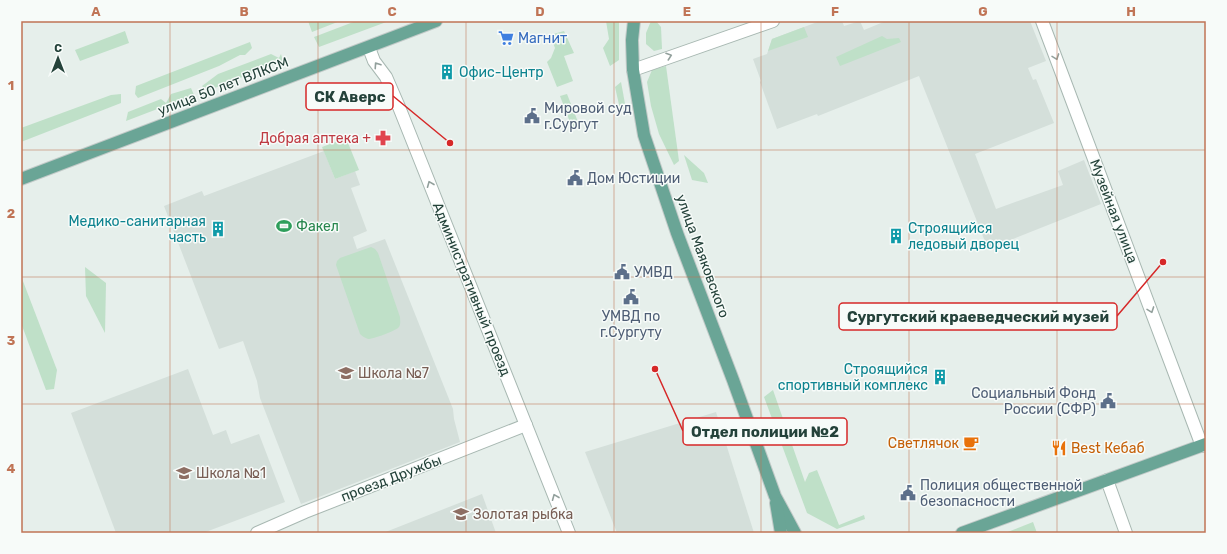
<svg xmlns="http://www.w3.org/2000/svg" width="1227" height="554" font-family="Rubik,sans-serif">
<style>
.built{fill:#d4dfda}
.green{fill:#bfe0c8}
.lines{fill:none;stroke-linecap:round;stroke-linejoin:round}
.minor-casing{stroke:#a8b8b2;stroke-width:14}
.major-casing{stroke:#c2cac8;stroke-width:14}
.minor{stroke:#fff;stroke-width:12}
.major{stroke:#6aa596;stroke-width:12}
.oneway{stroke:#92a09c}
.grid{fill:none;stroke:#c07456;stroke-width:1;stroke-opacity:0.55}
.labels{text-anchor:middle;stroke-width:3;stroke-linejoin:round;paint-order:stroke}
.shop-label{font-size:14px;fill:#366cbe;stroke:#f7fbf9;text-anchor:start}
.culture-label{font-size:14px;fill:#0d838f;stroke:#f7fbf9;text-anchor:start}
.street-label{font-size:14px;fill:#24423a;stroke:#f7fbf9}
.service-label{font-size:14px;fill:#4e5e75;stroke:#f7fbf9;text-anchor:start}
.health-label{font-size:14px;fill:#be3a42;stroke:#f7fbf9;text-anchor:end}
.leisure-label{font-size:14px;fill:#27864d;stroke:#f7fbf9;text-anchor:start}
.education-label{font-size:14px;fill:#785e54;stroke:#f7fbf9;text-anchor:start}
.food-label{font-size:14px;fill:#c56008;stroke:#f7fbf9;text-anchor:end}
.leader{fill:none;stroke:#d62828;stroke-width:1.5}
.callout-dot{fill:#d62828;stroke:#f7fbf9;stroke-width:1.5}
.callout{fill:#f7fbf9;stroke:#d62828;stroke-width:1.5}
.callout-label{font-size:15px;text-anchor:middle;font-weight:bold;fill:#24423a}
.neatline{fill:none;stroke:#c07456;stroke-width:1.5}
.grid-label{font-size:13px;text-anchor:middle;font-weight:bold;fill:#c07456}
</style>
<rect width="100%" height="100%" fill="#e6efeb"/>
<!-- built -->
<g class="built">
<path d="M820 21H842L844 26 860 21 864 30 886 21H1030L1046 61 1028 68 1033 80 1036 79 1054 123 975 154 996 209 1063 185 1058 171 1084 160 1101 204 988 249 919 76 818 116 817 114 777 129 760 82 761 81 753 59 767 54 772 39Z"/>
<path d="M324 151 335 179 355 171 360 185 351 188 367 231 353 237 357 249 385 239 453 409 454 419 460 442 301 504 260 398 257 381 243 341 219 349 164 206 202 191 204 196Z"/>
<path d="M188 369 213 435 226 430 231 444 259 434 285 502 203 533H116L71 413Z"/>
<path d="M716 412 754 533H617L585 452Z"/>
<path d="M482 494 496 533H383Z"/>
</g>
<!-- green -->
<g class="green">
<path d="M308 21H340L312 32Z"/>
<path d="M356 21H389L319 47 314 37Z"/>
<path d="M606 21H619V60L610 66 603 48 609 39Z"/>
<path d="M651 21H656L661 27 662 49 654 51 646 44V33Z"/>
<path d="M804 27 808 37 768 51 772 39Z"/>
<path d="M125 31 129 43 80 61 75 50Z"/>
<path d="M564 31 574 53 564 56 573 81 557 87 547 62 551 58 555 48 550 35Z"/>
<path d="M882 36 887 39 899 38 901 42 840 66 836 57Z"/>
<path d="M250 42 252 48 245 55H240L219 66 138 98 135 94 136 86Z"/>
<path d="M271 54 279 58 281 54 283 61 207 91 202 86 218 74Z"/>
<path d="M666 66 679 161 674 165 659 134 651 106 647 82 652 70Z"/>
<path d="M621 82 626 109H620L615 87Z"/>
<path d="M191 88 194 95 126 121 128 112 161 99 166 103 171 94Z"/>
<path d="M121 94V103L21 142V128L111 95Z"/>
<path d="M567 94 580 127 573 130 560 96Z"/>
<path d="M346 138 359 170 335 179 322 147Z"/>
<path d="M684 155 704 173 708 183 692 180Z"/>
<path d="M371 247 375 249 378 253 400 317C400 320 401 324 399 327 396 331 373 339 368 339 365 338 362 336 360 334L336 265 337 261 340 258Z"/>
<path d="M85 267 106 283 105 333 86 296Z"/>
<path d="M21 276 57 370 54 389 46 390 21 323Z"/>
<path d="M773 390 805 482 809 473 817 470 839 525 864 515 865 519 837 529 807 513 764 397Z"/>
<path d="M1033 522 1037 533H1005Z"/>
</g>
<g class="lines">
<defs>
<g id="minor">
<path d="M1042 21 1202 446"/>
<path d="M369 48 374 61 386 77 399 107 569 533"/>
<path d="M633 70 773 21"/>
<path d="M1107 480 1126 533"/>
<path d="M257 533 305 512 526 425"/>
</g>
<g id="major">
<path d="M634 21 632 40 633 70 644 135 677 233 733 380 775 496 795 533"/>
<path d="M21 179 436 21"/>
<path d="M776 503 781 533"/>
<path d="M962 533 1206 444"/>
</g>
</defs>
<!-- minor casing -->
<use href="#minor" class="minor-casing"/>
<!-- major casing -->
<use href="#major" class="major-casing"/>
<!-- minor -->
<use href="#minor" class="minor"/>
<!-- major -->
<use href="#major" class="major"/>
</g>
<!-- one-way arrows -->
<defs><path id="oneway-chevron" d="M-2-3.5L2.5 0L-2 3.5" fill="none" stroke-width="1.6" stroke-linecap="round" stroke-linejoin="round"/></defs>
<g class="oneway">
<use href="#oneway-chevron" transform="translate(669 56) rotate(-19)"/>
<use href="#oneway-chevron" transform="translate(1056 57) rotate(70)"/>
<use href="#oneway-chevron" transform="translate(377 65) rotate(-124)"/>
<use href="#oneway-chevron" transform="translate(430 184) rotate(-112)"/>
<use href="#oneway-chevron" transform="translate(1151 310) rotate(70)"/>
<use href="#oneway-chevron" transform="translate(555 497) rotate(-112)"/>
</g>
<!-- grid -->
<path class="grid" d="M170 21V533M318 21V533M466 21V533M614 21V533M761 21V533M909 21V533M1057 21V533M21 150H1206M21 277H1206M21 404H1206"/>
<!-- icons -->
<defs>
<symbol id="supermarket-bare" viewBox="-9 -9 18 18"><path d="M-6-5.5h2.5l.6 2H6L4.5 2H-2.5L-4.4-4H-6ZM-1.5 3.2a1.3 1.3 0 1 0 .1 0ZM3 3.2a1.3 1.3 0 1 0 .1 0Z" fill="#3f7fe0" stroke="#f7fbf9" stroke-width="2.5" paint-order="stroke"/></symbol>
<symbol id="building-bare" viewBox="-9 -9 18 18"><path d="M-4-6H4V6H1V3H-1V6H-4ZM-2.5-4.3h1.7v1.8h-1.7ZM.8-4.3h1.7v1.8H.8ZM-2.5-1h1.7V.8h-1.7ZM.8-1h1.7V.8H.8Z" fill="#0f9aa8" stroke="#f7fbf9" stroke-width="2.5" paint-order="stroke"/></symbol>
<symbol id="civic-bare" viewBox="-9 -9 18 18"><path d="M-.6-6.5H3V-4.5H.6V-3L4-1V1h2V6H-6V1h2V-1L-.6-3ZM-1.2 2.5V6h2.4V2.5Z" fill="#5c6f8a" stroke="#f7fbf9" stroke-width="2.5" paint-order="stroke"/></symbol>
<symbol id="pharmacy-bare" viewBox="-9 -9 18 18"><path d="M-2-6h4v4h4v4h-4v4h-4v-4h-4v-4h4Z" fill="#e0444e" stroke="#f7fbf9" stroke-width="2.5" paint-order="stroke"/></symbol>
<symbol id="stadium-bare" viewBox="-9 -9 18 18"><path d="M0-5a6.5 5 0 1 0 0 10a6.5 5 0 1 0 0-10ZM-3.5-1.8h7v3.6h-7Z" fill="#2e9e5b" stroke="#f7fbf9" stroke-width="2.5" paint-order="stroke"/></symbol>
<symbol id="school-bare" viewBox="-9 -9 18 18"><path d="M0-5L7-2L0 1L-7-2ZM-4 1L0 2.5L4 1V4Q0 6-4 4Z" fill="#8d6e63" stroke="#f7fbf9" stroke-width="2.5" paint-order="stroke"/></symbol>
<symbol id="cafe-bare" viewBox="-9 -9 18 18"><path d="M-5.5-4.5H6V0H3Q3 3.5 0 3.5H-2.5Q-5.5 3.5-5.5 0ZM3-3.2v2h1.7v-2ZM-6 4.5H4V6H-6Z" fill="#e8710a" stroke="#f7fbf9" stroke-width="2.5" paint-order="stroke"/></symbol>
<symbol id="restaurant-bare" viewBox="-9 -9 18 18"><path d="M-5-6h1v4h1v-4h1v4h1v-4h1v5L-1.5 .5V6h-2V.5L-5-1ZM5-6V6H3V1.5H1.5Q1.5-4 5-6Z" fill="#e8710a" stroke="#f7fbf9" stroke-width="2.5" paint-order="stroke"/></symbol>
</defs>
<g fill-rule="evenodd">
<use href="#supermarket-bare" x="495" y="27" width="22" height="22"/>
<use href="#building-bare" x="436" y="61" width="22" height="22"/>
<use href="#civic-bare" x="521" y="105" width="22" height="22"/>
<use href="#pharmacy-bare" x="372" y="127" width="22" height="22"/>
<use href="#civic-bare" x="564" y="167" width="22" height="22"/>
<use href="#stadium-bare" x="273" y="215" width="22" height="22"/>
<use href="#building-bare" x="207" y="218" width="22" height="22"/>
<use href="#building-bare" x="885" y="225" width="22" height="22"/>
<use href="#civic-bare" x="611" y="261" width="22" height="22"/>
<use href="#civic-bare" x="620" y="286" width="22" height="22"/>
<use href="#school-bare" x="335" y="362" width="22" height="22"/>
<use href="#building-bare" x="929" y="366" width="22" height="22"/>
<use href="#civic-bare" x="1097" y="390" width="22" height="22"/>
<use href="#cafe-bare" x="960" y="432" width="22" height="22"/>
<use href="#restaurant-bare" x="1048" y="437" width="22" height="22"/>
<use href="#school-bare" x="173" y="462" width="22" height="22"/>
<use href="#civic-bare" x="897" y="482" width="22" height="22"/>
<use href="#school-bare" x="450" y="503" width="22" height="22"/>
</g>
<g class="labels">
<!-- shop labels -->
<g class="shop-label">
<text x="518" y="43">Магнит</text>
</g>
<!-- culture labels -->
<g class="culture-label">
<text x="459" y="77">Офис-Центр</text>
<text x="206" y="226" text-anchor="end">Медико-санитарная<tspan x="206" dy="16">часть</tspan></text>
<text x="908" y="233">Строящийся<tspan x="908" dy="16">ледовый дворец</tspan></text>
<text x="928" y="374" text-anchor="end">Строящийся<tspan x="928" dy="16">спортивный комплекс</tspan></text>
</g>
<!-- street labels -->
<g class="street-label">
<text transform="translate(223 86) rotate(-21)" y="5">улица 50 лет ВЛКСМ</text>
<text transform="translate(1114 211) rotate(69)" y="5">Музейная улица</text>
<text transform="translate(703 256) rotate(70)" y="5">улица Маяковского</text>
<text transform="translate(472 289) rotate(68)" y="5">Административный проезд</text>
<text transform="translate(391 478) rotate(-21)" y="5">проезд Дружбы</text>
</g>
<!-- service labels -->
<g class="service-label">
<text x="544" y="113">Мировой суд<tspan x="544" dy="16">г.Сургут</tspan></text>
<text x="587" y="183">Дом Юстиции</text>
<text x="634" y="277">УМВД</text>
<text x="631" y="321" text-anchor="middle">УМВД по<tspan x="631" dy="16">г.Сургуту</tspan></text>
<text x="1096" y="398" text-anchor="end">Социальный Фонд<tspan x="1096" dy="16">России (СФР)</tspan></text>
<text x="920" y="490">Полиция общественной<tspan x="920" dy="16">безопасности</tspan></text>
</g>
<!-- health labels -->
<g class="health-label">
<text x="371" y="143">Добрая аптека +</text>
</g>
<!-- leisure labels -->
<g class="leisure-label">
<text x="296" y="231">Факел</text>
</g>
<!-- education labels -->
<g class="education-label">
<text x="358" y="378">Школа №7</text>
<text x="196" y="478">Школа №1</text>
<text x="473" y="519">Золотая рыбка</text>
</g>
<!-- food labels -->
<g class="food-label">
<text x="959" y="448">Светлячок</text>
<text x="1071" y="453" text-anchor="start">Best Кебаб</text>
</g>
</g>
<!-- callouts -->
<path class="leader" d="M450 143L393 96M1163 262L1117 316M655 369L683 431"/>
<g class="callout-dot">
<circle cx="450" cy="143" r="4"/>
<circle cx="1163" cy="262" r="4"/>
<circle cx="655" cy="369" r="4"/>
</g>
<g class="callout">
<rect x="306" y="83" width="87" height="27" rx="4"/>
<rect x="839" y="303" width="278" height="27" rx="4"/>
<rect x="683" y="418" width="164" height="27" rx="4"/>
</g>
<g class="callout-label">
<text x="350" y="102">СК Аверс</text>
<text x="978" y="322">Сургутский краеведческий музей</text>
<text x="765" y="437">Отдел полиции №2</text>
</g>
<!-- border -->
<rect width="1227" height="554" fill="none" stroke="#f7fbf9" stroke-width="44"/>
<!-- north arrow -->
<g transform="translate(58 58)" stroke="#f7fbf9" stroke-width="3" paint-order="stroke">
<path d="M0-3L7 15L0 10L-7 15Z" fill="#24423a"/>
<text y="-6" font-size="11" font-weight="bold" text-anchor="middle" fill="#24423a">С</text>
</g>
<rect x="22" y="22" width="1183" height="510" class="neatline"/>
<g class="grid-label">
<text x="96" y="16">A</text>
<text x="244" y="16">B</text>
<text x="392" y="16">C</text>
<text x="540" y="16">D</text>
<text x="687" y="16">E</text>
<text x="835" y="16">F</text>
<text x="983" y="16">G</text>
<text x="1131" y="16">H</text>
<text x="11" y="90">1</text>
<text x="11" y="218">2</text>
<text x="11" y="345">3</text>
<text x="11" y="473">4</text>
</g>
</svg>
